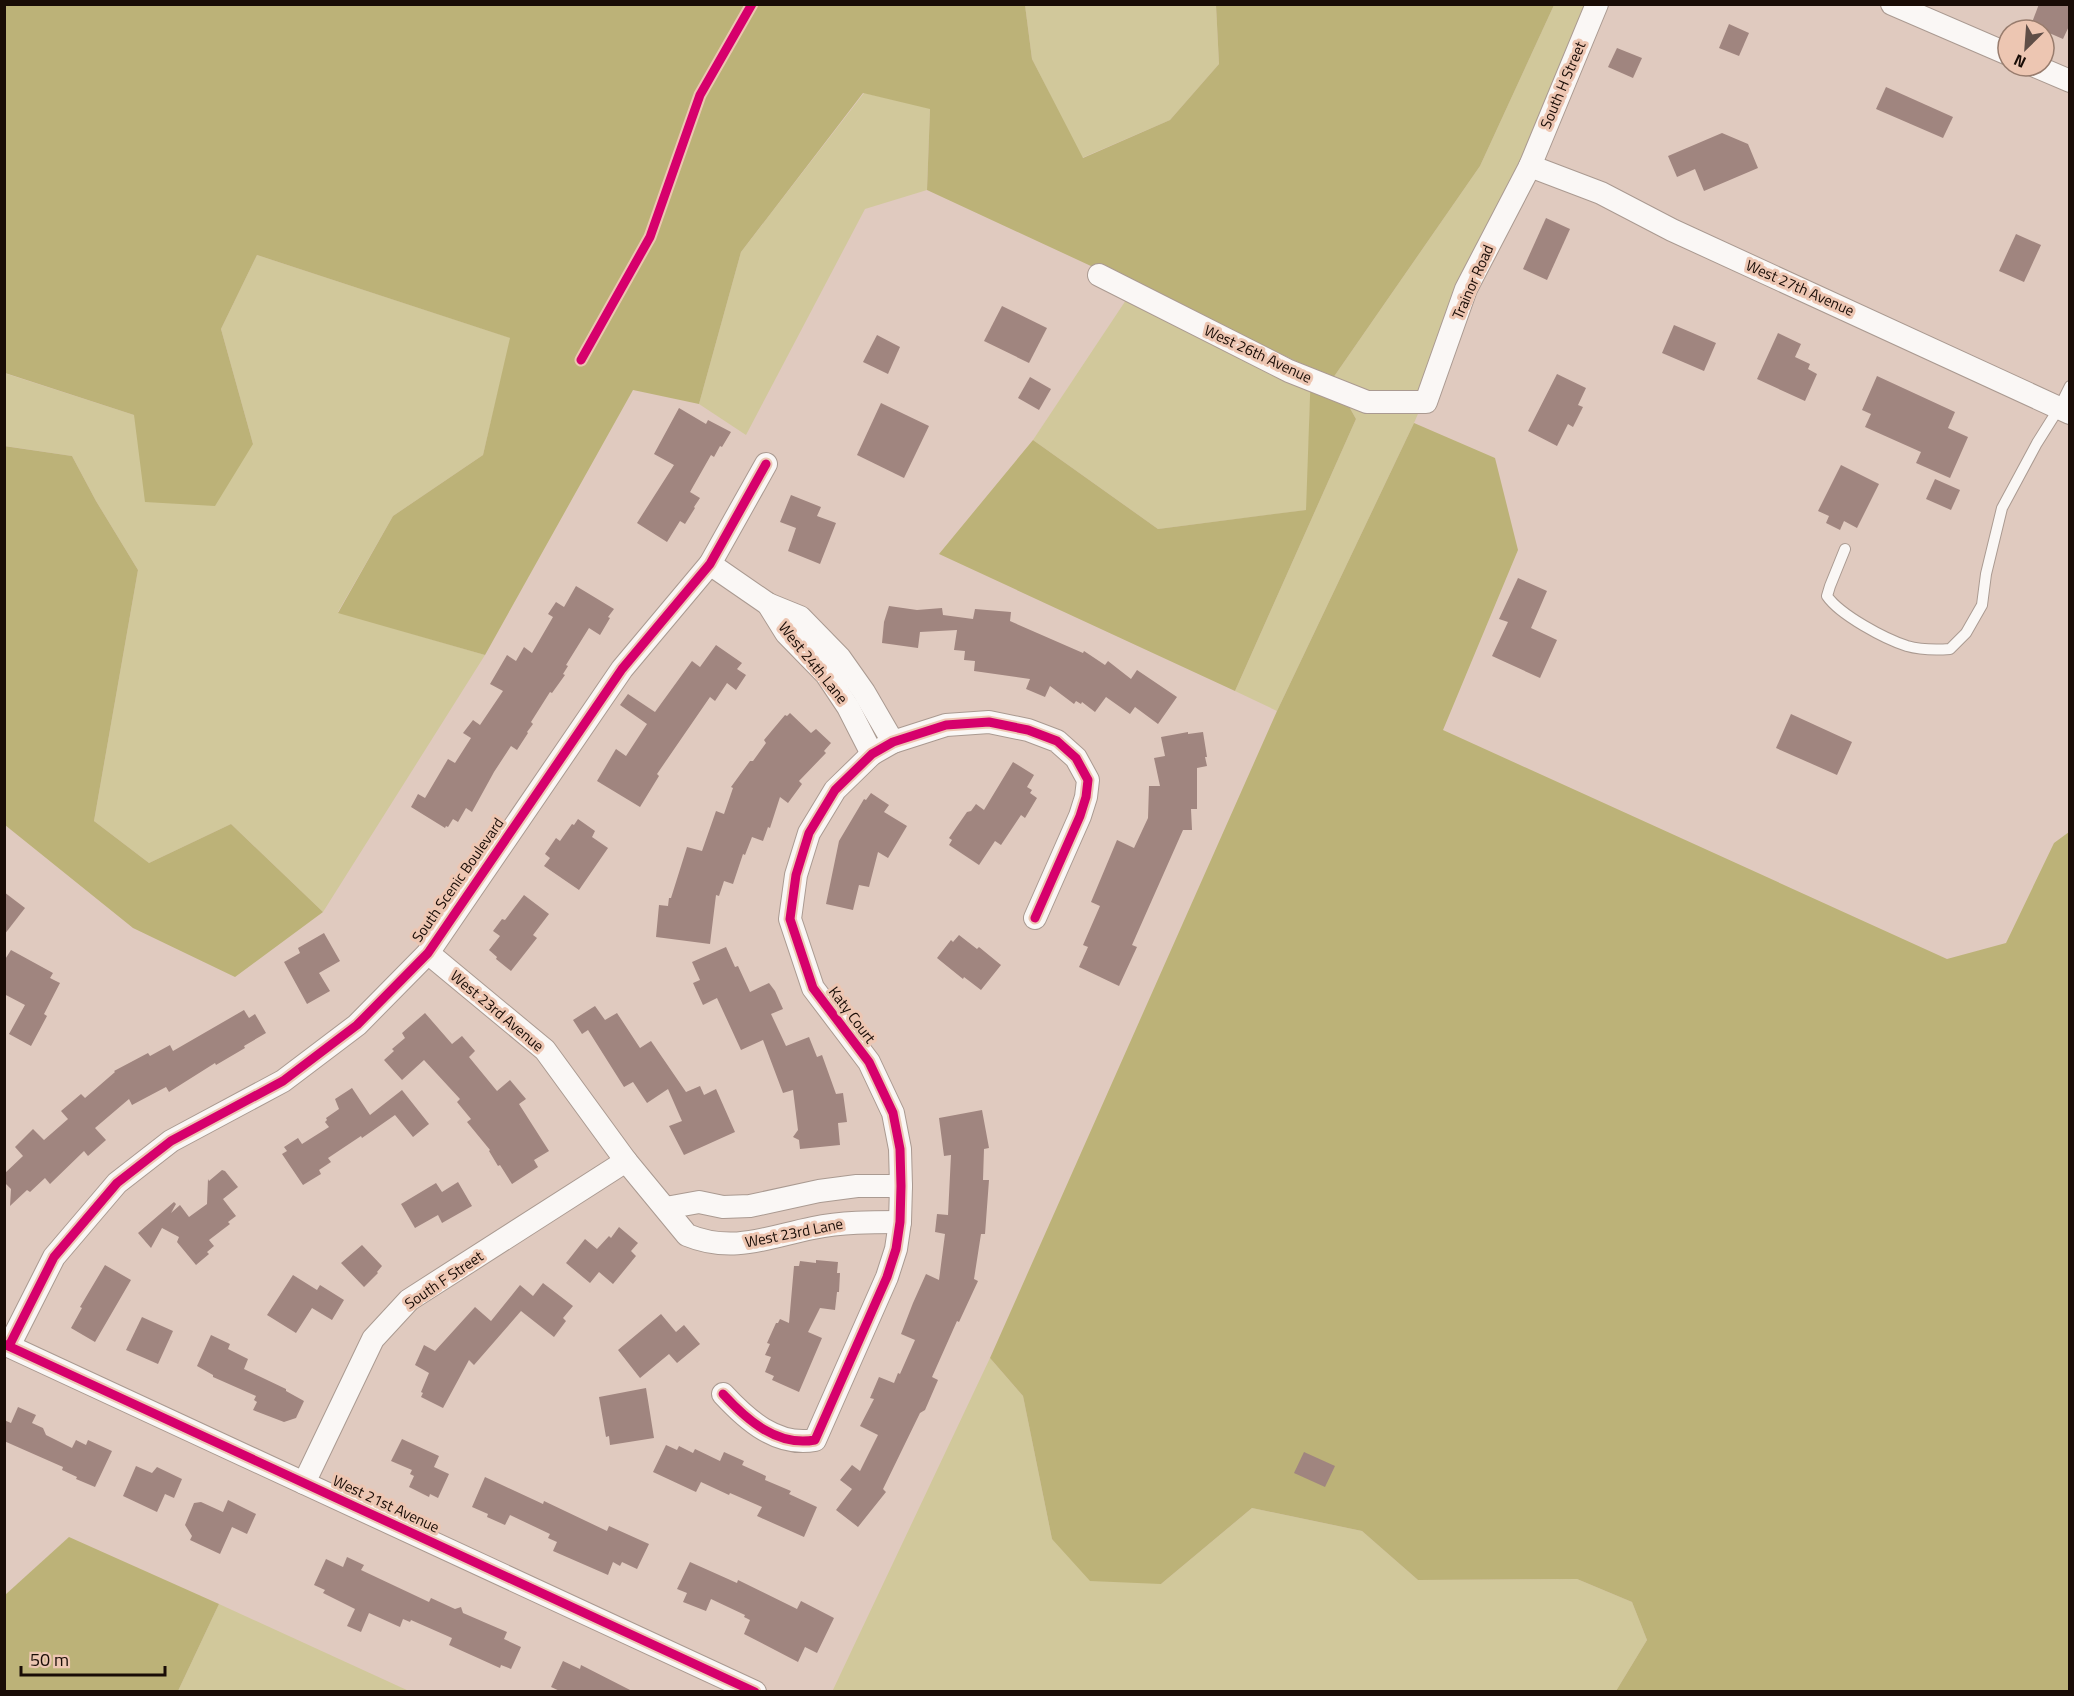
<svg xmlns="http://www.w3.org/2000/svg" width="2074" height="1696" font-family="'Titillium Web',sans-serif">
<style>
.green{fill:#d1c89b}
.forest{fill:#bcb278}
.building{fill:#a0857f}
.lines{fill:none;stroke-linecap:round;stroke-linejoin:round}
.lane-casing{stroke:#aa9a91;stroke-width:12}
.street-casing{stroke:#aa9a91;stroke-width:24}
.lane{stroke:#faf7f5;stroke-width:10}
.street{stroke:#faf7f5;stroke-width:22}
.cycleway-casing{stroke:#edc6b2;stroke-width:13}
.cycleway{stroke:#d6006c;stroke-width:9}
.labels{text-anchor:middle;stroke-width:6;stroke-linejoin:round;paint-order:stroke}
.street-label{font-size:15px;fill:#190c06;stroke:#edc6b2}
</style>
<rect width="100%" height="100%" fill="#e0cabf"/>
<!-- green -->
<g class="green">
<path d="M1025 5H1216L1219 64 1170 120 1082 158 1032 59Z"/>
<path d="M1554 5H1596L1414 423 1277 711 1235 691 1356 419 1333 378 1480 166Z"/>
<path d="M864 93 930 108 927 190 865 209 746 435 699 404 741 252Z"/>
<path d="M257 255 511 338 483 455 393 516 338 612 485 655 323 912 231 824 149 863 94 821 138 570 96 501 72 456 5 446 4 373 134 415 253 444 221 329Z"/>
<path d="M1134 288 1311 368 1307 510 1158 529 1033 440Z"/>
<path d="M990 1358 1023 1396 1052 1539 1161 1584 1252 1508 1362 1531 1418 1580 1577 1579 1632 1602 1647 1640 1616 1691 832 1692Z"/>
<path d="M219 1604 409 1691H178Z"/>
</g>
<!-- forest -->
<g class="forest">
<path d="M5 5H1025L1032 59 1083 158 1170 120 1219 64 1216 5H1554L1480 166 1333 378 1356 419 1235 691 939 554 1033 440 1158 529 1306 510 1311 368 927 190 930 109 863 93 741 252 699 404 633 390 485 655 338 613 393 516 483 455 510 338 257 255 221 329 253 444 215 506 145 502 134 415 5 373Z"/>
<path d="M1414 423 1495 458 1518 550 1443 730 1947 959 2006 943 2054 843 2069 832V1691H1616L1647 1640 1632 1602 1577 1579 1418 1580 1362 1531 1252 1508 1161 1584 1090 1581 1052 1539 1023 1396 990 1358 1277 711Z"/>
<path d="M4 446 72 456 96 501 138 570 94 821 149 863 231 824 323 912 235 977 133 928 5 825Z"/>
<path d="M69 1537 219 1604 178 1691H5V1595Z"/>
</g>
<!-- building -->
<g class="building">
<path d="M2039 4H2063L2070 7V24L2063 39 2031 25Z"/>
<path d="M1729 24 1749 33 1739 56 1719 48Z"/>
<path d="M1617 48 1642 58 1633 78 1608 67Z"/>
<path d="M1886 87 1953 117 1943 138 1876 109Z"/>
<path d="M1722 133 1748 144 1758 168 1704 191 1695 169 1677 177 1668 156Z"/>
<path d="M1546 218 1570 229 1547 280 1523 269Z"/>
<path d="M2016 234 2041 245 2024 282 1999 271Z"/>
<path d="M1002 306 1047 328 1029 363 984 341Z"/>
<path d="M1674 325 1716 343 1704 371 1662 353Z"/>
<path d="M1778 333 1801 344 1795 357 1810 364 1808 369 1817 374 1805 401 1757 379Z"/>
<path d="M877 335 900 347 888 374 863 362Z"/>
<path d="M1557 374 1586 388 1578 405 1583 407 1573 427 1568 424 1557 446 1528 431Z"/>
<path d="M1877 376 1955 412 1948 428 1968 437 1950 478 1916 463 1921 452 1865 427 1871 414 1862 410Z"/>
<path d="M1030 377 1051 389 1039 410 1018 398Z"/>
<path d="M881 403 929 426 904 478 857 455Z"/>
<path d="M679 408 706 424 708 420 731 432 722 447 720 446 714 457 711 455 690 492 700 498 694 507 695 508 685 524 680 521 667 542 637 523 674 465 654 454Z"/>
<path d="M1841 465 1879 484 1857 528 1844 521 1840 530 1826 523 1829 516 1818 511Z"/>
<path d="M1935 479 1960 490 1951 510 1926 499Z"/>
<path d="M791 495 821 507 817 516 836 523 820 564 788 551 796 528 780 522Z"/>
<path d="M1518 578 1547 591 1531 628 1557 640 1540 678 1492 656 1508 622 1499 619Z"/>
<path d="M576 586 614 609 608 617 610 618 600 635 589 628 566 665 568 666 563 674 565 675 552 693 550 692 531 722 533 724 527 732 528 733 517 750 511 746 494 772 472 812 466 808 458 822 453 819 448 827 446 826 445 828 411 807 418 794 425 798 448 759 455 763 471 738 463 733 473 720 480 725 503 691 490 684 507 655 516 661 524 647 532 653 553 617 548 614 556 602 564 607Z"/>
<path d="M889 606 917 610 942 608 943 615 973 619 975 609 1011 612 1010 621 1083 653 1084 651 1105 665 1108 661 1131 679 1137 670 1177 697 1158 724 1135 707 1130 714 1106 697 1095 712 1082 702 1081 704 1076 701 1074 704 1050 686 1045 697 1026 689 1030 679 974 671 975 661 964 660 965 651 954 650 957 630 920 632 918 648 882 643 884 622Z"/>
<path d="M716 645 742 663 737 669 746 675 736 690 727 683 715 701 710 697 657 774 659 776 640 807 597 781 616 749 626 756 647 724 620 705 628 694 655 712 692 661 700 667Z"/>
<path d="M790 713 811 733 816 729 831 743 824 751 826 753 799 781 802 784 788 803 780 797 770 828 768 827 763 841 752 837 745 855 743 854 733 884 724 881 719 896 716 895 710 944 656 937 659 905 668 906 669 898H671L687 847 702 851 716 811 724 814 733 788 731 787 750 761H753L766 743 764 740 785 715 787 716Z"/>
<path d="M1791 714 1852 742 1837 775 1776 748Z"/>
<path d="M1188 732V734L1203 732 1207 757H1205L1207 766 1197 768V809H1191L1192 830H1183L1132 945 1137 947 1119 986 1079 967 1088 947 1083 945 1100 906 1091 902 1117 840 1134 848 1148 818 1149 786H1160L1154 758 1165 756 1161 737Z"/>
<path d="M1013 762 1034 775 1027 787 1032 790 1030 793 1037 798 1025 818 1021 815 1001 845 995 841 979 865 949 845 952 840 949 838 967 812 971 811 976 804 984 810Z"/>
<path d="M871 793 889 805 884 812 907 826 888 858 878 852 869 887 859 885 853 910 826 904 839 841 864 799 866 800Z"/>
<path d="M578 819 595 831 592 837 608 848 579 890 544 866 550 858 545 854 556 838 560 841 572 824 574 825Z"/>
<path d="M4 892 25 908 4 935Z"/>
<path d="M524 895 549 914 533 935 537 938 511 971 496 959 497 957 489 950 500 936 493 931 502 919 505 920Z"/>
<path d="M324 933 340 961 319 973 330 991 307 1004 284 962 300 953 298 948Z"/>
<path d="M959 935 977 949 979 947 1001 965 981 990 964 977 963 979 937 958 951 940 953 942Z"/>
<path d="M726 947 735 967 738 966 750 992 769 983 775 991 783 1009 771 1014 786 1046 809 1037 817 1057 822 1055 836 1094 843 1093 847 1122 838 1123 840 1145 800 1149 799 1140 793 1137 798 1130 793 1090 783 1093 763 1040 741 1050 717 998 703 1005 693 983 700 980 692 962Z"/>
<path d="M11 950 53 973 50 978 60 983 44 1014 47 1016 31 1046 9 1034 25 1005 4 994V961Z"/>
<path d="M595 1006 605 1020 617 1013 640 1048 651 1041 686 1092 700 1086 704 1095 716 1089 735 1132 684 1155 669 1126 682 1121 668 1089 647 1103 633 1082 624 1087 588 1030 582 1034 573 1020Z"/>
<path d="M244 1010 249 1018 255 1014 266 1033 244 1046 245 1048 216 1065 215 1063 169 1092 166 1087 132 1105 129 1099 95 1128 106 1140 88 1156 84 1151 50 1184 45 1178 30 1192 27 1190 10 1206 11 1189 4 1182V1174L23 1156 15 1147 33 1129 44 1140 68 1119 61 1111 81 1094 85 1098 115 1072 114 1071 148 1053 150 1056 170 1045 173 1051Z"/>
<path d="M425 1013 452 1044 462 1036 475 1051 469 1057 497 1091 510 1080 526 1099 519 1104 549 1151 534 1160 538 1167 512 1184 500 1165 498 1166 489 1151 490 1150 467 1122 471 1119 457 1102 460 1099 424 1060 402 1080 384 1060 394 1051 392 1049 405 1038 402 1033Z"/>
<path d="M352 1088 370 1115 402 1090 429 1124 413 1137 395 1115 362 1138 361 1136 328 1158 331 1162 319 1170 321 1174 303 1185 282 1154 287 1151 284 1147 298 1138 302 1144 329 1127 325 1122 327 1120 326 1118 339 1109 335 1099Z"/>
<path d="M982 1110 989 1148 984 1149 983 1180H989L985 1234H981L974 1279 978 1281 959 1322 957 1321 932 1377 938 1380 925 1410 920 1413 883 1489 886 1492 858 1527 836 1510 852 1489 840 1480 852 1465 860 1471 878 1435 860 1426 874 1399 870 1398 879 1377 894 1383 898 1373 900 1374 915 1340 901 1334 913 1303 926 1274 939 1280 945 1234 935 1232 937 1214 948 1215 951 1155 944 1156 939 1118Z"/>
<path d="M222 1170 225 1171 238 1187 223 1199 236 1216 228 1222 230 1224 209 1240 214 1246 207 1252 209 1254 196 1265 177 1242 179 1237 162 1228 151 1248 138 1233 174 1202 176 1204 171 1213 180 1205 189 1217 207 1204 208 1179 209 1181Z"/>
<path d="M458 1182 472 1206 442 1223 438 1215 415 1228 401 1204 436 1183 442 1192Z"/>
<path d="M619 1227 638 1243 631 1251 636 1256 613 1284 599 1272 590 1283 566 1263 585 1239 597 1249 609 1236 611 1238Z"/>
<path d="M362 1245 382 1266 377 1272 378 1273 364 1287 341 1263Z"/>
<path d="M816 1260 838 1262 837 1273H840L839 1292H837L835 1310 820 1308 808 1332 822 1338 799 1392 772 1380 774 1376 765 1372 771 1357 765 1355 770 1344 767 1343 776 1323H778L780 1319 789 1323 794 1266H799L800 1261 816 1263Z"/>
<path d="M105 1265 131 1280 95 1342 71 1328 82 1308 80 1307Z"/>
<path d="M293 1275 317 1290 320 1285 344 1300 332 1320 312 1308 296 1333 267 1315Z"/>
<path d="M543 1283 573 1306 563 1318 566 1321 554 1337 521 1311 474 1365 469 1360 443 1408 421 1397 423 1393 421 1392 429 1373 415 1365 424 1345 435 1351 475 1307 491 1321 520 1285 533 1296Z"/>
<path d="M661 1314 676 1332 684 1325 700 1344 677 1363 669 1354 640 1378 618 1350Z"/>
<path d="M142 1317 173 1331 158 1364 126 1350Z"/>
<path d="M211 1335 230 1344 228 1349 248 1359 244 1369 286 1389V1391L304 1401 296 1418 284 1422 253 1410 257 1402 254 1400 256 1396 213 1377V1375L197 1366Z"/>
<path d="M646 1388 654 1438 610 1445 609 1436 606 1437 599 1397Z"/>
<path d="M18 1407 36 1415 32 1423 43 1428 46 1435 72 1448 76 1440 86 1445 88 1440 112 1451 95 1487 76 1479 77 1477 62 1470 63 1467 4 1441V1420L11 1423Z"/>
<path d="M402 1439 439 1456 434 1467 449 1474 438 1498 430 1494 429 1497 409 1487 414 1476 410 1474 412 1470 391 1461Z"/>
<path d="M666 1445 677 1450 679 1446 693 1453 695 1449 720 1461 724 1452 744 1461 742 1465 766 1476 765 1480 791 1491 789 1494 817 1507 804 1537 757 1516 762 1507 730 1493 729 1495 701 1482 696 1492 653 1472Z"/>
<path d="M1304 1452 1335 1466 1325 1487 1294 1473Z"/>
<path d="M136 1466 152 1473 157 1467 182 1479 174 1498 165 1494 157 1512 123 1496Z"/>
<path d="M485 1477 543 1504 544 1501 607 1531 609 1526 649 1544 637 1569 622 1562 620 1566 613 1562 608 1575 553 1551 557 1542 548 1538 550 1534 510 1515 505 1525 487 1517 488 1514 472 1507Z"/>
<path d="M228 1500 256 1514 247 1534 232 1527 220 1554 190 1540 192 1536 185 1525 194 1503 201 1502 223 1512Z"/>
<path d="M347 1557 364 1565 361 1570 429 1602 431 1598 455 1609 461 1607 463 1613 507 1632 504 1639 521 1647 511 1669 501 1665 500 1668 449 1645 452 1638 411 1620 410 1622 403 1619 400 1627 369 1613 361 1632 347 1626 355 1609 323 1593 325 1590 314 1585 326 1559 343 1567Z"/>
<path d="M690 1562 737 1583 738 1580 797 1609 801 1601 834 1618 817 1653 805 1647 798 1662 744 1634 750 1620 744 1617 745 1615 711 1599 706 1611 683 1602 687 1593 677 1589Z"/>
<path d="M563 1661 580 1669 581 1665 634 1692H562L551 1687Z"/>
</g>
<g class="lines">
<defs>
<path id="lane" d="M1845 549 1830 586 1827 596C1840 615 1885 639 1907 646 1921 650 1936 650 1950 649L1966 633 1982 605 1986 574 2002 508 2037 443 2059 408 2070 386"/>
<g id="street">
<path d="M1892 4 2008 54"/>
<path d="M2035 66 2070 81"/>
<path d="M1530 166 1601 193 1672 230 2070 413"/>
<path d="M1099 275 1289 371 1367 402H1426L1466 289 1530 166 1597 4"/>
<path d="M710 564 768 604 800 617 840 658 864 692 893 742"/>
<path d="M768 604 786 633 826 674 848 707 872 754"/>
<path d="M428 953 545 1050 626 1161 687 1235C733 1254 768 1237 813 1228 842 1222 871 1222 900 1222"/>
<path d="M666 1208 699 1202 723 1207 750 1206 819 1191 857 1186H901"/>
<path d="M4 1344 755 1692"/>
<path d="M9 1346 54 1257 117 1183 171 1141 283 1081 357 1025 428 953 622 669 710 564 766 464"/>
<path d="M723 1394C747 1420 777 1447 815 1440L887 1277 896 1249 900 1222 901 1186 900 1149 893 1113 869 1062 813 988 790 919 796 875 809 833 835 790 872 754 893 742 946 725 989 722 1028 730 1057 741 1076 758 1088 780 1086 797 1080 816 1035 918"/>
<path d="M304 1483 373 1339 409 1300 626 1161"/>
</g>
</defs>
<!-- lane casing -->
<use href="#lane" class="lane-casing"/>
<!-- street casing -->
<use href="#street" class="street-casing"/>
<!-- lane -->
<use href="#lane" class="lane"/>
<!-- street -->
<use href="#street" class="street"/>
<defs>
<g id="cycleway">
<path d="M581 360 650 237 700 95 752 4"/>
<path d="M4 1344 755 1692"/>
<path d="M9 1346 54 1257 117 1183 171 1141 283 1081 357 1025 428 953 622 669 710 564 766 464"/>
<path d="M723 1394C747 1420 777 1447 815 1440L887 1277 896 1249 900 1222 901 1186 900 1149 893 1113 869 1062 813 988 790 919 796 875 809 833 835 790 872 754 893 742 946 725 989 722 1028 730 1057 741 1076 758 1088 780 1086 797 1080 816 1035 918"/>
</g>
</defs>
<!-- cycleway casing -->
<use href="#cycleway" class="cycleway-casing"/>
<!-- cycleway -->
<use href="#cycleway" class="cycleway"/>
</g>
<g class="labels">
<!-- street labels -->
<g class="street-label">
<text transform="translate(1563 85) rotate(-67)" y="5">South H Street</text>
<text transform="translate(1473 282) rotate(-66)" y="5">Trainor Road</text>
<text transform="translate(1800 288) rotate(24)" y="5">West 27th Avenue</text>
<text transform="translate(1258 354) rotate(25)" y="5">West 26th Avenue</text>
<text transform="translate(813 663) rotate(51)" y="5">West 24th Lane</text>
<text transform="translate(458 880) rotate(-55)" y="5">South Scenic Boulevard</text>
<text transform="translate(497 1011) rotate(40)" y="5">West 23rd Avenue</text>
<text transform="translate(852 1015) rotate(53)" y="5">Katy Court</text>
<text transform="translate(794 1233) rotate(-11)" y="5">West 23rd Lane</text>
<text transform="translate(444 1280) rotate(-34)" y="5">South F Street</text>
<text transform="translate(386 1504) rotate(25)" y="5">West 21st Avenue</text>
</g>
</g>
<!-- border -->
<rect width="2074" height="1696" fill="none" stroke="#190c06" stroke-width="12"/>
<!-- north arrow -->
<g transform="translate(2026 48) rotate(205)"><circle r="28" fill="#edc6b2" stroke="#987c6d" stroke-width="1.5"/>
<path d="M0-4.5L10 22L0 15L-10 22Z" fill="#5f4e47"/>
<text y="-9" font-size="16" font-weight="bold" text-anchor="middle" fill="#190c06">N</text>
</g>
<!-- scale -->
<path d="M21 1666v9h144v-9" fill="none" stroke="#190c06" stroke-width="3"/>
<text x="30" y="1666" font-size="18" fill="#190c06" stroke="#edc6b2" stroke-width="4.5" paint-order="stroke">50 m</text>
</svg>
